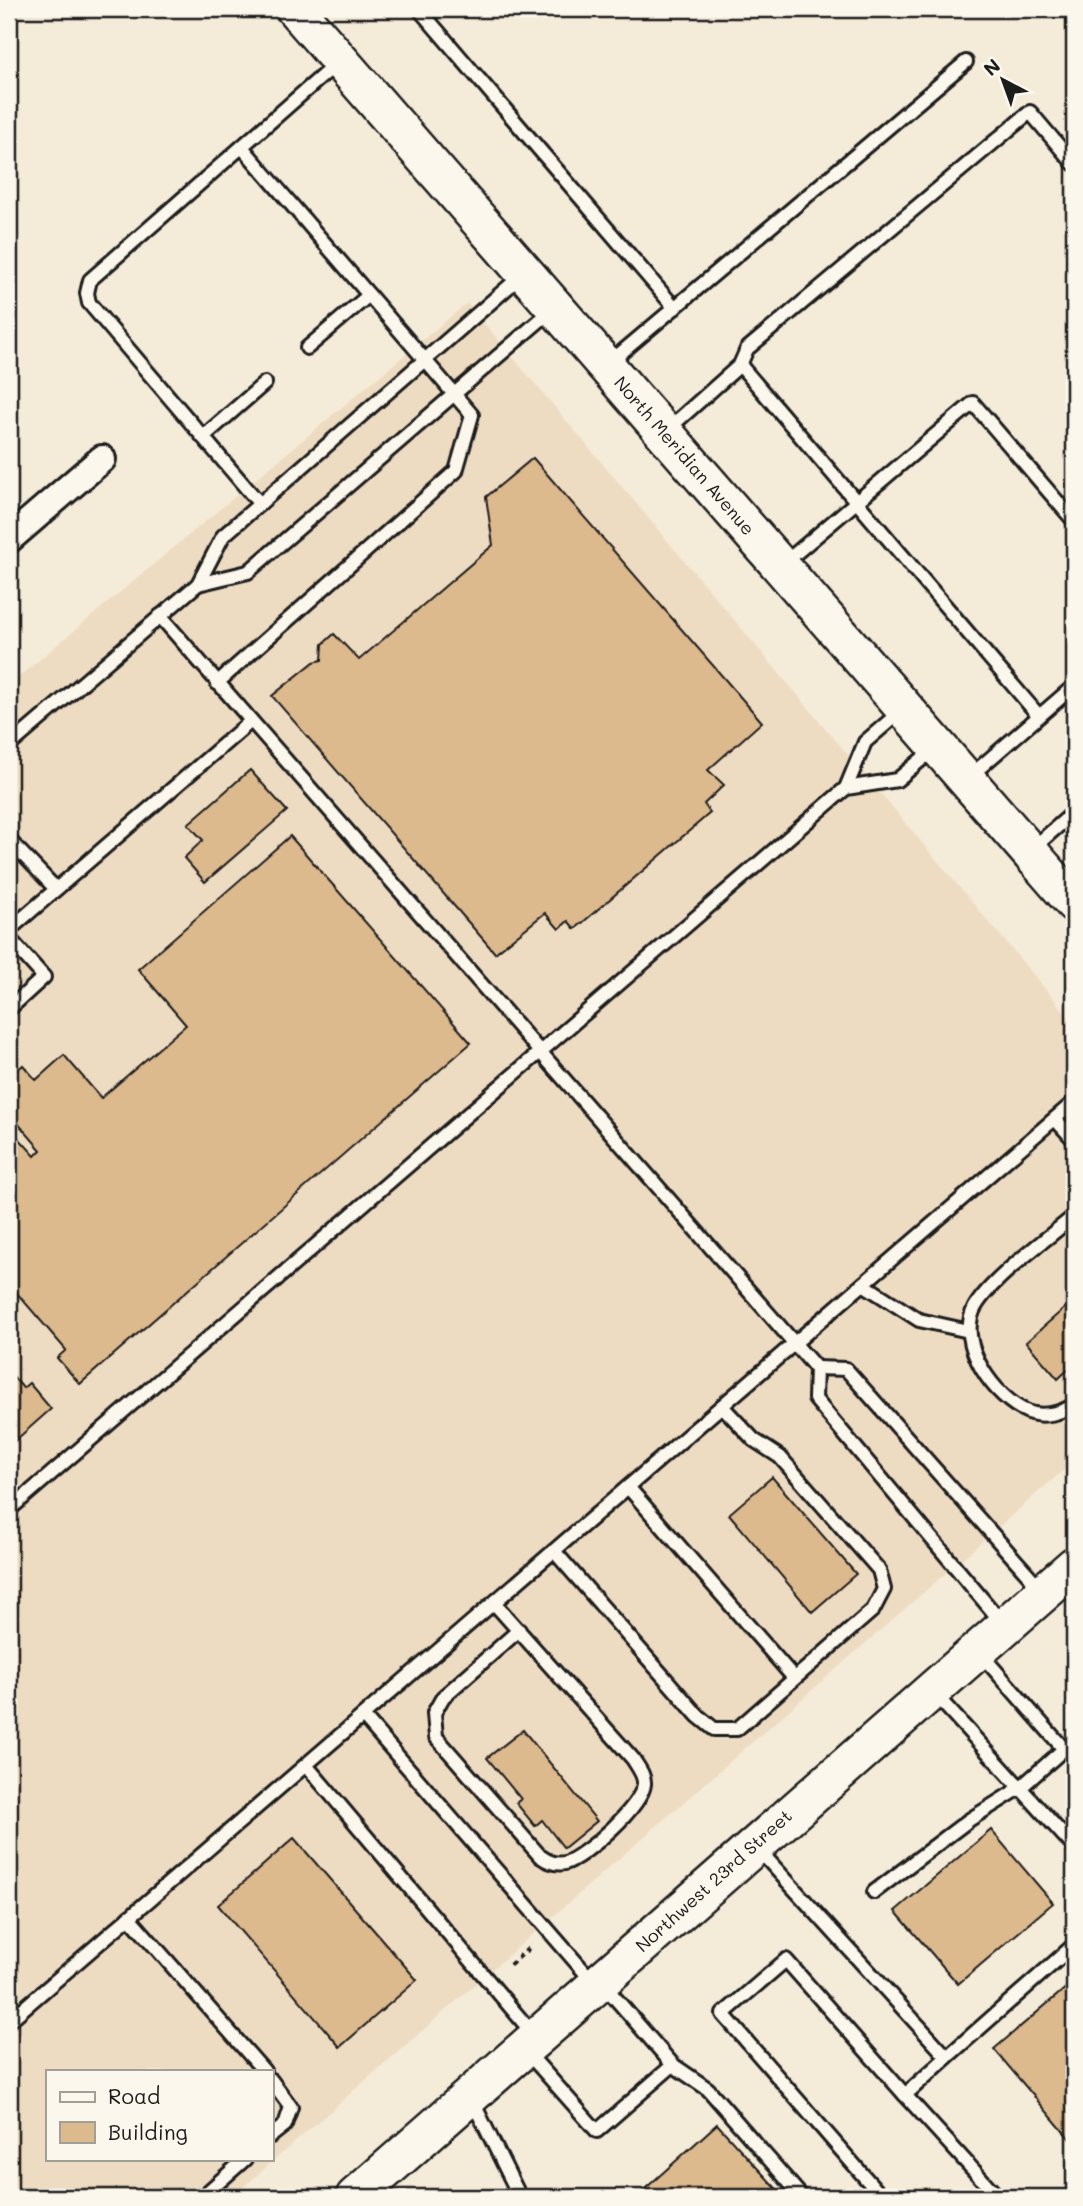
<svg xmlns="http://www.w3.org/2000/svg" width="1083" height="2206" font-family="Mali,sans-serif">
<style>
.built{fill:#eedcc2;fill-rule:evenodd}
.building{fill:#ddb98e;stroke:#1c1c1c;stroke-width:2}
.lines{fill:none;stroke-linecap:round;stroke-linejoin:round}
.lane-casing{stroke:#1c1c1c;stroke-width:18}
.street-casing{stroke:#1c1c1c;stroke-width:32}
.secondary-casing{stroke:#1c1c1c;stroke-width:42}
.path{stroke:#1c1c1c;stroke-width:4.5;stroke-dasharray:5 5;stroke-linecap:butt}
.lane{stroke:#fbf7ec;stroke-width:12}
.street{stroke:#fbf7ec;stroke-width:26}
.secondary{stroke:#fbf7ec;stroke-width:37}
.labels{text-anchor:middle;stroke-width:5;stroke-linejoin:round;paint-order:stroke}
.street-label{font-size:18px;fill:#1c1c1c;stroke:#fbf7ec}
</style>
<rect width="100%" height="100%" fill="#f5ebd9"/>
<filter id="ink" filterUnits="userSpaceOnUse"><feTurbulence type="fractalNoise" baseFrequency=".0143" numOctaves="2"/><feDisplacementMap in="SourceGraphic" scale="14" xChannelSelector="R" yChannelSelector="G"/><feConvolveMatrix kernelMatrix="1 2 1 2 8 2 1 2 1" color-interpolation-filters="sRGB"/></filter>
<g filter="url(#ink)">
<!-- built -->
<path class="built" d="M467 303 1074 1023V1461L232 2197H9V685ZM47 2071H271V2159H47Z"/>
<!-- building -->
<g class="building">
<path d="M533 458 762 722 708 770 724 785 704 804 710 813 575 929 568 921 559 929 545 913 495 953 272 696 314 662 322 660 323 644 334 634 359 660 493 545 486 497Z"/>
<path d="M250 770 287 811 205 882 184 858 203 840 188 824Z"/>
<path d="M290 836 471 1043 80 1384 57 1358 66 1350 9 1284V1127L35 1156 41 1150 9 1113V1077L23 1065 36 1080 64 1055 101 1098 186 1025 138 969Z"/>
<path d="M1074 1300V1364L1058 1379 1026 1342Z"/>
<path d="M9 1372 23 1388 29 1383 51 1409 9 1446Z"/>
<path d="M772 1477 856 1574 812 1612 729 1514Z"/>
<path d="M523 1730 597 1821 564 1848 542 1820 535 1826 516 1803 521 1799 487 1758Z"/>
<path d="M991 1830 1053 1903 958 1984 895 1911Z"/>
<path d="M294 1838 417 1980 340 2047 218 1905Z"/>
<path d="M1074 1981V2144L994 2049Z"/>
<path d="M717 2124 784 2197H636Z"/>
</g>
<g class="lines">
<defs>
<g id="lane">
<path d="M419 9 675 308"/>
<path d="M522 275 223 536 198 584 248 572 553 309"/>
<path d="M307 348 369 295"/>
<path d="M609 363 966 62"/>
<path d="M740 365 1039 716"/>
<path d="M667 430 740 365 747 349 1030 112 1074 164"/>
<path d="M203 437 265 383"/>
<path d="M260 504 89 303 87 293 90 280 337 63"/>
<path d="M782 565 973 403 1074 521"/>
<path d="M160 616 816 1368"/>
<path d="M217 683 456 471 472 415 242 147"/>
<path d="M9 746 198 584"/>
<path d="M969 777 1074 686"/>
<path d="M846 788 897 780 935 748"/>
<path d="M9 840 56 889"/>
<path d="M1032 849 1074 812"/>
<path d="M9 930 251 721"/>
<path d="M9 938 44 977 9 1009"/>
<path d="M1055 1119 1074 1140"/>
<path d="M1074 1216C1047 1239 992 1278 975 1307 955 1343 995 1399 1028 1412 1043 1418 1061 1413 1074 1405"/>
<path d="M863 1284 919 1320 969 1331"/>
<path d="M628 1487 794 1678"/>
<path d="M9 1510 846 788 865 742 901 711"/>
<path d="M554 1551 698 1716 714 1729H737L873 1610 884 1589 879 1570 780 1457 754 1440 722 1406"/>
<path d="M494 1603 633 1759C637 1766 645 1775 644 1784 642 1806 585 1857 565 1863 555 1865 548 1862 540 1856L436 1737 434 1713 443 1697 519 1630"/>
<path d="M1004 1625 815 1399 816 1368 846 1369 1041 1589"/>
<path d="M933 1692 1074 1847"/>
<path d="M363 1716 594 1983"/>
<path d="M306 1765 534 2035"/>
<path d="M757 1848 947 2057 1074 1945"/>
<path d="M874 1892 969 1820 1020 1788 1064 1749 980 1653"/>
<path d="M129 1917 264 2071"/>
<path d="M9 2021 1074 1102"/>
<path d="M526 2051 597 2131 673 2065 603 1984"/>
<path d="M947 2057 905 2095 998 2197"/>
<path d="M673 2065 708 2089 802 2197"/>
<path d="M271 2080 291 2107 285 2125 271 2136"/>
<path d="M472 2100 520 2197"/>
<path d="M202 2197 245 2159"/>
<path d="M882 2197 723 2014 786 1960 905 2095"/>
</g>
<path id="street" d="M9 539 102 459"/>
<g id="secondary">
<path d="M295 9 1074 903"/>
<path d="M355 2197 1074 1566"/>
</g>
</defs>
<!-- lane casing -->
<use href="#lane" class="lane-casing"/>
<!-- street casing -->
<use href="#street" class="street-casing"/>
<!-- secondary casing -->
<use href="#secondary" class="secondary-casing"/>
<!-- path -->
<path class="path" d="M510 1965 529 1948"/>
<!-- lane -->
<use href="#lane" class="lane"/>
<!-- street -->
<use href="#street" class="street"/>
<!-- secondary -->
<use href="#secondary" class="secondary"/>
</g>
</g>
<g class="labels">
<!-- street labels -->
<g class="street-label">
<text transform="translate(684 456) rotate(49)" y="6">North Meridian Avenue</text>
<text transform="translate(714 1881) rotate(-42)" y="6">Northwest 23rd Street</text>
</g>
</g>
<!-- margin -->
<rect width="1083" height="2206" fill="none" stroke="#fbf7ec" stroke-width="35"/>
<rect x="18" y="18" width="1048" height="2171" fill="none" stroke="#1c1c1c" stroke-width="2.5" filter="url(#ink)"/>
<!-- legend -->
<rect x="46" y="2070" width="228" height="91" fill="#fbf7ec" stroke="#a29f99" stroke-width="2"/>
<rect x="60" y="2092" width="35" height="10" fill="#fbf7ec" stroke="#a29f99" stroke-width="2"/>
<text x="108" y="2104" font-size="21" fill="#1c1c1c">Road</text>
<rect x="60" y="2122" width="35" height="21" fill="#ddb98e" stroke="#a29f99" stroke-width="2"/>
<text x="108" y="2140" font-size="21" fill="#1c1c1c">Building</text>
<!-- north arrow -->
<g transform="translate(1003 80) rotate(319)" stroke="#fbf7ec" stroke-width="5" paint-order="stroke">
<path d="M0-5L12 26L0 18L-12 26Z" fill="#1c1c1c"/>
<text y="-10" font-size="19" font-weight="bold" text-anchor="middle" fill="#1c1c1c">N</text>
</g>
</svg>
